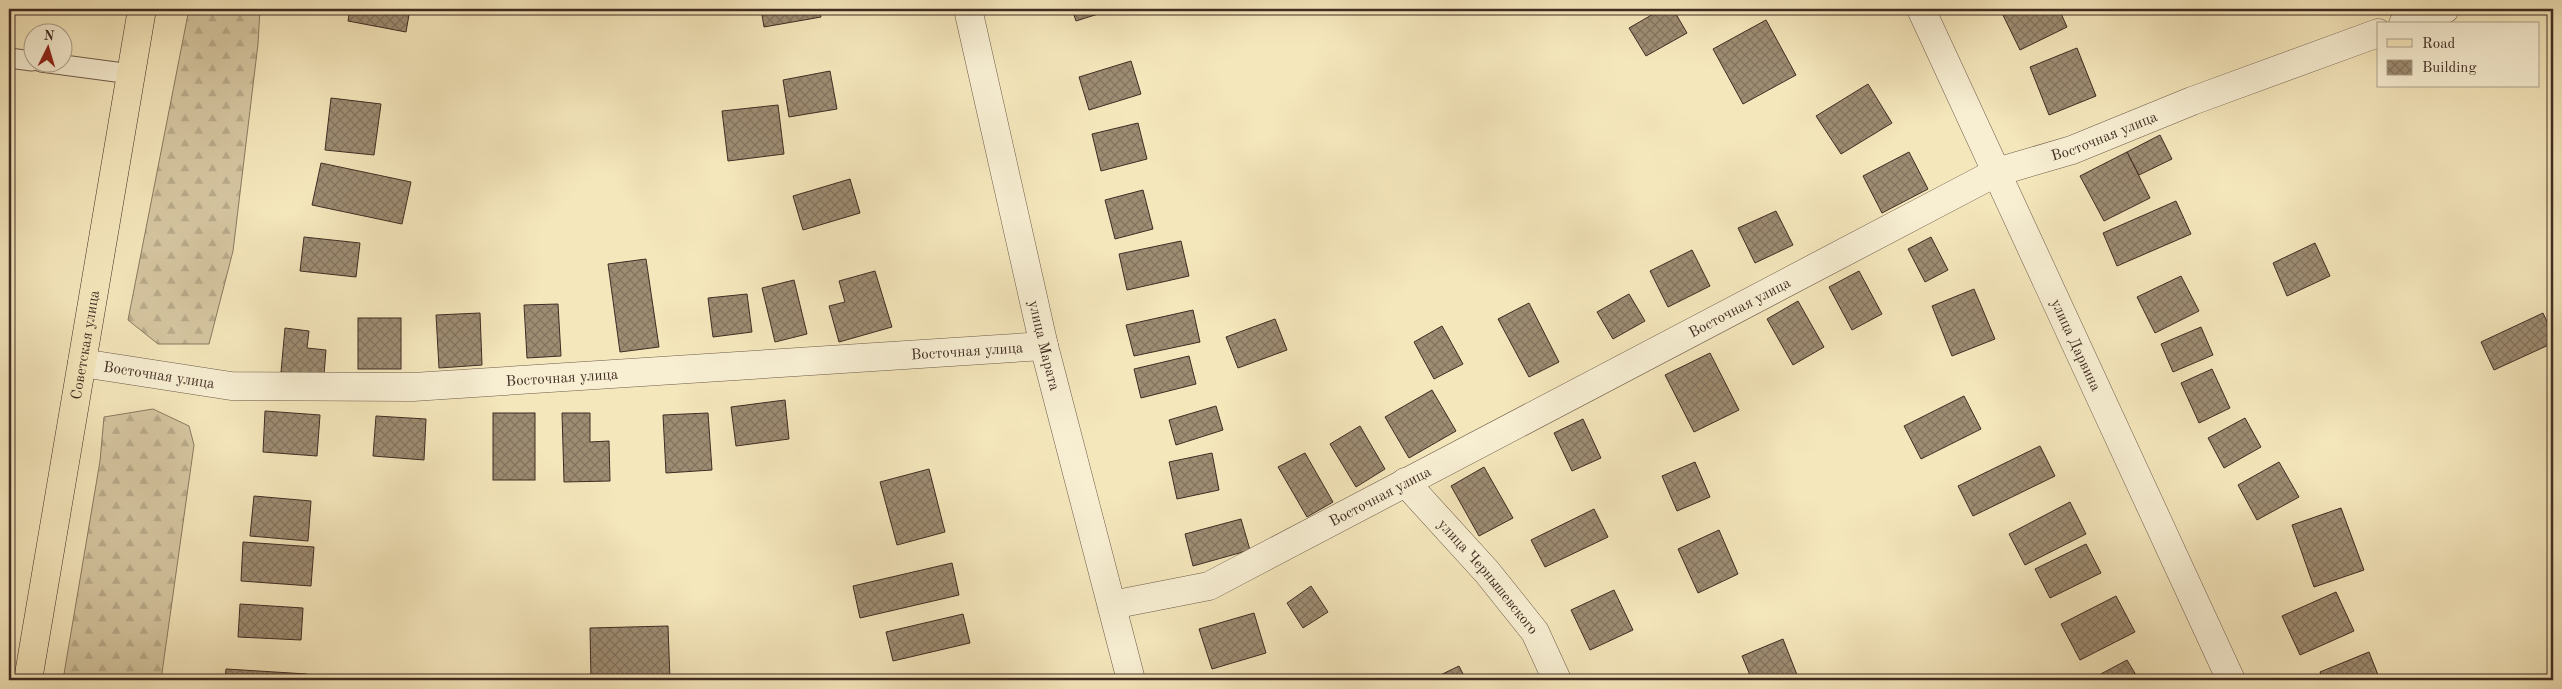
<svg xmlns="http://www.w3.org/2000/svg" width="2562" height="689" font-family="'Old Standard TT',serif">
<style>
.forest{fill:url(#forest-firs);stroke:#8b7a62}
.building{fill:url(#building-cross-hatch);stroke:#402c23}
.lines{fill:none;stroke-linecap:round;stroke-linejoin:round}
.service-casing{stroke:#6d5b49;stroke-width:21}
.minor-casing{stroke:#6d5b49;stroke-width:29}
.primary-casing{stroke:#402c23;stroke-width:29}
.service{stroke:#f8efd3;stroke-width:19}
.minor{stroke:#f8efd3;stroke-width:28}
.primary{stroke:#f5e7bc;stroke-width:28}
.labels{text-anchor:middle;stroke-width:4;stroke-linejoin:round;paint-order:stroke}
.street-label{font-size:15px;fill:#402c23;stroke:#f8efd3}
</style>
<defs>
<pattern id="forest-firs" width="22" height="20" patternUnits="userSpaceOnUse" patternTransform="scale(1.25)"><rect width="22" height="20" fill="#d6c7a2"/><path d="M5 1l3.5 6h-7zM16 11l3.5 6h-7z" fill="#b9ab8b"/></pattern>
<pattern id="building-cross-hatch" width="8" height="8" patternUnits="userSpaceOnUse" patternTransform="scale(1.25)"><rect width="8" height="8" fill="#9e8d73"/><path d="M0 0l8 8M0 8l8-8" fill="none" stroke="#82735e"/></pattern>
</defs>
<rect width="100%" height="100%" fill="#f5e7bc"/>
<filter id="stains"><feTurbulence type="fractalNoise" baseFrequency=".004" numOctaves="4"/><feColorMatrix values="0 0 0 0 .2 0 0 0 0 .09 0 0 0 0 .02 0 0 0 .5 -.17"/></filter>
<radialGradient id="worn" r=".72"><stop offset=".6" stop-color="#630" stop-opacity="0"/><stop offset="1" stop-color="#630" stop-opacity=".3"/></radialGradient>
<!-- forest -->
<g class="forest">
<path d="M189 9H260L258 44 233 251 209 344H158L128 320Z"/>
<path d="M153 409 189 426 194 445 161 680H63L100 461 104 417Z"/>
</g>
<!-- building -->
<g class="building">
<path d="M350 9H410L406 32 348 21Z"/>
<path d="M761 9H819L821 17 764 27Z"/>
<path d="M1072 9H1114L1076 21Z"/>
<path d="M1138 9H1151L1140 13Z"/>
<path d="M1662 9H1673L1687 33 1646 56 1629 28Z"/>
<path d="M2000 9H2059L2067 27 2020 50Z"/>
<path d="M1766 20 1796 75 1743 104 1713 49Z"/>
<path d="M2077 48 2096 96 2049 115 2030 67Z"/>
<path d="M1131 61 1141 94 1089 110 1079 77Z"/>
<path d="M830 71 837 109 789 117 783 80Z"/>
<path d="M1868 84 1892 123 1841 154 1816 116Z"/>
<path d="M331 98 381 104 374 155 325 150Z"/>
<path d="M778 105 784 154 728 161 722 111Z"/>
<path d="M1138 123 1147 159 1101 171 1092 134Z"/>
<path d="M2160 135 2172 159 2139 175 2127 152Z"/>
<path d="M1909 152 1928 189 1882 213 1863 176Z"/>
<path d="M2127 152 2150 198 2104 221 2080 176Z"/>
<path d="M321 163 411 182 402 224 312 205Z"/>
<path d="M850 179 860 213 803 230 793 196Z"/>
<path d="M1143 190 1153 229 1115 239 1105 200Z"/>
<path d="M2176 201 2191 234 2117 266 2103 233Z"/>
<path d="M1776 211 1793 245 1755 263 1738 228Z"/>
<path d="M304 237 360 243 356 277 300 271Z"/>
<path d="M1931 237 1948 270 1925 282 1908 249Z"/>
<path d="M1181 241 1189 276 1127 290 1119 254Z"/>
<path d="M2315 243 2330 276 2287 296 2273 263Z"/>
<path d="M1692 250 1710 286 1668 307 1650 271Z"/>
<path d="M646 259 659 347 620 352 608 264Z"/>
<path d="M875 271 892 327 839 342 829 306 845 302 839 281Z"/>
<path d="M1859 271 1882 314 1852 330 1829 287Z"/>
<path d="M2181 276 2199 311 2155 333 2137 297Z"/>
<path d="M794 280 807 334 775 342 762 288Z"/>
<path d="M1974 289 1995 339 1952 356 1932 306Z"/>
<path d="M747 294 752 332 713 337 708 298Z"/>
<path d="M1629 294 1645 321 1613 339 1597 312Z"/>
<path d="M1798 301 1824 347 1793 365 1767 319Z"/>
<path d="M1529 303 1559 362 1529 377 1498 319Z"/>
<path d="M558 304 561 356 527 358 524 305Z"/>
<path d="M1193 310 1200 342 1134 356 1126 325Z"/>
<path d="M480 313 482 365 439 368 436 315Z"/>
<path d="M2543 313 2553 335V343L2494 370 2481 342Z"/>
<rect x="358" y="318" width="43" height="51"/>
<path d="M1275 319 1287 350 1238 368 1226 337Z"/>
<path d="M1442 326 1463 364 1434 379 1414 342Z"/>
<path d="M2201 327 2213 355 2173 372 2161 344Z"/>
<path d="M285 328 309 331 307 348 326 350 324 375 281 372Z"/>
<path d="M1710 353 1739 410 1694 432 1665 375Z"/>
<path d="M1189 356 1196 384 1141 398 1134 369Z"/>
<path d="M2212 369 2230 408 2199 423 2181 383Z"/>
<path d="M1432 390 1456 431 1409 458 1385 417Z"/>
<path d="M1964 396 1981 429 1921 459 1904 426Z"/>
<path d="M785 400 789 439 736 446 731 407Z"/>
<path d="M1216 406 1223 430 1176 445 1169 420Z"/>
<path d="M265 411 320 415 317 456 263 452Z"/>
<rect x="493" y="413" width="42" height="67"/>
<path d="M562 413H590V442L609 441 610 481 564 482Z"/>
<path d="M708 413 712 470 666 473 663 415Z"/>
<path d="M376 416 426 419 424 460 373 456Z"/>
<path d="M2245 418 2261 447 2224 468 2208 438Z"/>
<path d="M1583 419 1601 458 1572 471 1554 433Z"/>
<path d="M1360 426 1385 469 1356 487 1330 444Z"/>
<path d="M2040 446 2055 476 1973 516 1958 486Z"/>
<path d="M1212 453 1219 490 1177 499 1169 462Z"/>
<path d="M1305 453 1333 502 1307 517 1278 467Z"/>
<path d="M1695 462 1710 497 1677 511 1662 476Z"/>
<path d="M2279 462 2299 497 2257 520 2238 485Z"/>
<path d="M1484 467 1513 518 1479 536 1451 486Z"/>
<path d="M929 469 945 532 897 545 880 482Z"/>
<path d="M254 496 311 501 308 541 250 536Z"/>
<path d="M2070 502 2086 534 2025 565 2009 534Z"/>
<path d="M2341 508 2364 570 2314 587 2292 525Z"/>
<path d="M1594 509 1608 537 1545 567 1531 540Z"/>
<path d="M1241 519 1250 550 1193 566 1185 534Z"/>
<path d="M1719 530 1738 574 1698 593 1678 549Z"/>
<path d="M243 542 314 547 311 586 241 581Z"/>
<path d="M2086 544 2101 573 2050 598 2035 569Z"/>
<path d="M952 563 959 595 860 618 853 586Z"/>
<path d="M1311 586 1328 612 1303 628 1287 603Z"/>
<path d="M1614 590 1633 630 1590 650 1571 610Z"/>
<path d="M2336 592 2354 631 2300 655 2282 616Z"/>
<path d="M2116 596 2135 632 2080 660 2061 624Z"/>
<path d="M240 604 303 608 301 640 238 637Z"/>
<path d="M1254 613 1266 653 1212 669 1199 629Z"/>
<path d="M963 614 970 643 893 661 886 632Z"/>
<path d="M668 626 670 680H591L590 628Z"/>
<path d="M1783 639 1799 680H1752L1742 656Z"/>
<path d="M2369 652 2380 680H2323L2320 672Z"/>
<path d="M2127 660 2139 680H2102L2099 675Z"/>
<path d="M1459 666 1466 680H1430Z"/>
<path d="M226 669 307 674 306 680H225Z"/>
</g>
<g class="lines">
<defs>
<g id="service">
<path d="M9 58 32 61"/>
<path d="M41 62 131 74"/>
</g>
<g id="minor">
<path id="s1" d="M968 9 1044 346 1131 680"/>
<path id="s2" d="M1921 9 2231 680"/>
<path d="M2403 24 2445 9"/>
<path id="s3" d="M82 363 231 386 413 387 1044 346"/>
<path id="s4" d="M1405 482 1487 572 1535 632 1557 680"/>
<path id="s5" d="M1112 605 1209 586 1997 172 2072 150 2192 101 2378 33"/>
</g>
<g id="primary">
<path id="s6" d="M28 680 142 9"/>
</g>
</defs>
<!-- service casing -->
<use href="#service" class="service-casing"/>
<!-- minor casing -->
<use href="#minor" class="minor-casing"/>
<!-- primary casing -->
<use href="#primary" class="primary-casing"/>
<!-- service -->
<use href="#service" class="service"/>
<!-- minor -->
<use href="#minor" class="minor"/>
<!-- primary -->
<use href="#primary" class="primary"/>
</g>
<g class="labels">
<!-- street labels -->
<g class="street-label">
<text dy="5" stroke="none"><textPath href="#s5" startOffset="1102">Восточная улица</textPath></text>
<text dy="5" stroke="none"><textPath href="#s5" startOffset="698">Восточная улица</textPath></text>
<text dy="5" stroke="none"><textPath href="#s2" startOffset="370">улица Дарвина</textPath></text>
<text dy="5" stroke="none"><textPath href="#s6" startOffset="340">Советская улица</textPath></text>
<text dy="5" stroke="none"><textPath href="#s1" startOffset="345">улица Марата</textPath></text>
<text dy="5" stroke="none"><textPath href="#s3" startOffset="888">Восточная улица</textPath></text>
<text dy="5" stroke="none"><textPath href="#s3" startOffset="78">Восточная улица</textPath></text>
<text dy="5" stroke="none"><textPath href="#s3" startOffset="482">Восточная улица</textPath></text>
<text dy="5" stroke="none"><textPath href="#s5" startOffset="292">Восточная улица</textPath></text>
<text dy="5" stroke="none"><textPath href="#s4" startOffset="126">улица Чернышевского</textPath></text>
</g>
</g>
<!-- margin -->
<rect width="2562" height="689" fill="none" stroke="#f5e7bc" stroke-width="30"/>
<rect x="10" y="10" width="2542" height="669" fill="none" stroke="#402c23" stroke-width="2.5"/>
<rect x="15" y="15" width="2532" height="659" fill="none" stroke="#402c23"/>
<!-- legend -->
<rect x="2377" y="22" width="162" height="65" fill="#f8efd3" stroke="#aea18d"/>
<rect x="2387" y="39" width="25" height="8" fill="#f5e7bc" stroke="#aea18d"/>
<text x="2422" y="48" font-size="15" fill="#402c23">Road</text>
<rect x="2387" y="60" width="25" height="15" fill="url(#building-cross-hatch)" stroke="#aea18d"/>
<text x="2422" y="72" font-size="15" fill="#402c23">Building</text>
<!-- north arrow -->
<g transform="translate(48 48) rotate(5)"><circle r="24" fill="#f8efd3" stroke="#aea18d"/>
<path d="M0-4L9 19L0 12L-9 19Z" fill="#8f2418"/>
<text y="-8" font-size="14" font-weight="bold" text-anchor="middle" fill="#402c23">N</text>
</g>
<rect width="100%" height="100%" filter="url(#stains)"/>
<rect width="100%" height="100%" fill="url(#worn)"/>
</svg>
